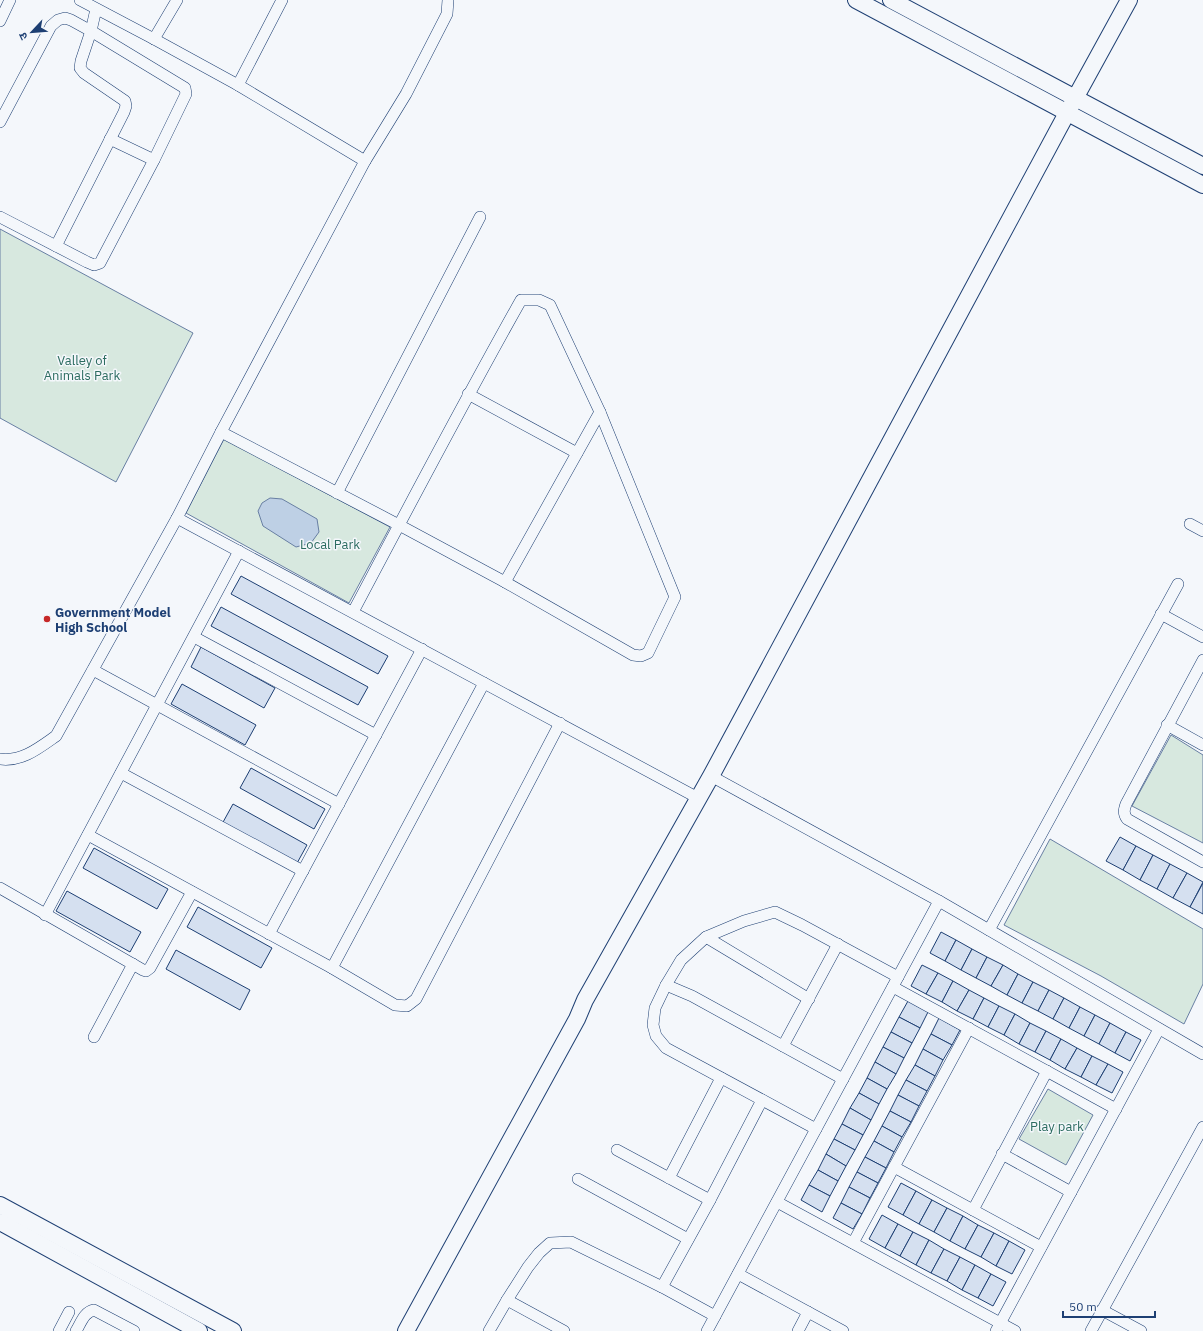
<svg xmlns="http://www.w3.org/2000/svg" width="1203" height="1331" font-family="'IBM Plex Sans','Noto Sans Devanagari',sans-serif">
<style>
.green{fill:#d7e8df;stroke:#687fa3}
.water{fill:#bed0e5;stroke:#687fa3}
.building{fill:#d5e0f0;stroke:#1d3f73}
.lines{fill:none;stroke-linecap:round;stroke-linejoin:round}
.street-casing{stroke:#1d3f73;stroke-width:12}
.secondary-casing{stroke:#1d3f73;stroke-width:18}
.street{stroke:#f4f7fb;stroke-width:11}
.secondary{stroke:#f4f7fb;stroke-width:16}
.poi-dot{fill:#c62828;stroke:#f4f7fb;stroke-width:1.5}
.labels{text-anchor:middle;stroke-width:3;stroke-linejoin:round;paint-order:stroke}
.park-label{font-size:13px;fill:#2c6c60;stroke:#f4f7fb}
.poi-label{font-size:13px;font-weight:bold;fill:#1d3f73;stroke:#f4f7fb;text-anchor:start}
</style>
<rect width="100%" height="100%" fill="#f4f7fb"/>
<!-- green -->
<g class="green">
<path d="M0 229 193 333 116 482 0 418Z"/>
<path d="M224 439 390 527 349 603 186 513Z"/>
<path d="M1171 735 1203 755V843L1132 806Z"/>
<path d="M1050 839 1203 929V984L1184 1024 1101 976 1004 925Z"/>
<path d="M1048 1089 1093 1115 1066 1165 1019 1139Z"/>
</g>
<!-- water -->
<path class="water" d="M270 498 282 499 317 519 319 532 311 543 296 547 263 526 258 511 262 503Z"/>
<!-- building -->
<g class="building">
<path d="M241 576 388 656 378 674 231 594Z"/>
<path d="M221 607 368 687 358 705 211 626Z"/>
<path d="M201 647 275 688 264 708 191 667Z"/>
<path d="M182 684 256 725 245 745 171 704Z"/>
<path d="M251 768 325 809 314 829 240 788Z"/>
<path d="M233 804 307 845 296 865 222 824Z"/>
<path d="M1120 837 1136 846 1123 870 1106 861Z"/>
<path d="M1136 846 1153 855 1140 880 1123 870Z"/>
<path d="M94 848 168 889 157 909 83 868Z"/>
<path d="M1153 855 1170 864 1157 889 1140 880Z"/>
<path d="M1170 864 1187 873 1173 898 1157 889Z"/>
<path d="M1187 873 1203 882 1190 907 1173 898Z"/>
<path d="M1203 883V914L1190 907Z"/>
<path d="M67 891 141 932 130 952 56 911Z"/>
<path d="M198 907 272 948 261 968 187 927Z"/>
<path d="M941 932 956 940 945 961 930 953Z"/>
<path d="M956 940 972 949 961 970 945 961Z"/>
<path d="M972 949 987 957 976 978 961 970Z"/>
<path d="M176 950 250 990 240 1010 166 969Z"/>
<path d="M987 957 1003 965 991 986 976 978Z"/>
<path d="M922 965 938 973 926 994 911 986Z"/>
<path d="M1003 965 1018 974 1007 995 991 986Z"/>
<path d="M938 973 953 981 942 1002 926 994Z"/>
<path d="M1018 974 1033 982 1022 1003 1007 995Z"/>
<path d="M953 981 969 990 957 1011 942 1002Z"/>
<path d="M1033 982 1049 990 1038 1011 1022 1003Z"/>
<path d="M969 990 984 998 973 1019 957 1011Z"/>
<path d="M1049 990 1064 998 1053 1019 1038 1011Z"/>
<path d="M984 998 999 1006 988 1027 973 1019Z"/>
<path d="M1064 998 1080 1007 1069 1028 1053 1019Z"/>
<path d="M908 1001 928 1012 920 1028 899 1017Z"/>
<path d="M999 1006 1015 1014 1004 1035 988 1027Z"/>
<path d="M1080 1007 1095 1015 1084 1036 1069 1028Z"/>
<path d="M1015 1014 1030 1023 1019 1044 1004 1035Z"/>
<path d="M1095 1015 1110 1023 1099 1044 1084 1036Z"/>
<path d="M899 1017 920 1028 912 1043 891 1032Z"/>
<path d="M939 1018 960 1030 952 1045 931 1034Z"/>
<path d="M1030 1023 1046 1031 1035 1052 1019 1044Z"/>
<path d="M1110 1023 1126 1032 1115 1053 1099 1044Z"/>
<path d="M1046 1031 1061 1039 1050 1060 1035 1052Z"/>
<path d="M891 1032 912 1043 904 1058 883 1047Z"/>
<path d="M1126 1032 1141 1040 1130 1061 1115 1053Z"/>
<path d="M931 1034 952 1045 943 1060 923 1049Z"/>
<path d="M1061 1039 1077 1048 1065 1069 1050 1060Z"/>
<path d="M883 1047 904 1058 896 1074 875 1062Z"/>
<path d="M1077 1048 1092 1056 1081 1077 1065 1069Z"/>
<path d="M923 1049 943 1060 935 1076 915 1065Z"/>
<path d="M1092 1056 1108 1064 1096 1085 1081 1077Z"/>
<path d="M875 1062 896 1074 887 1089 867 1078Z"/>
<path d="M1108 1064 1123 1072 1112 1093 1096 1085Z"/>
<path d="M915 1065 935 1076 927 1091 906 1080Z"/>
<path d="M867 1078 887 1089 879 1104 859 1093Z"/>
<path d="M906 1080 927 1091 919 1106 898 1095Z"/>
<path d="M859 1093 879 1104 871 1120 850 1108Z"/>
<path d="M898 1095 919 1106 911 1122 890 1111Z"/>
<path d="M850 1108 871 1120 863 1135 842 1124Z"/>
<path d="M890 1111 911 1122 902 1137 882 1126Z"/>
<path d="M842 1124 863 1135 855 1150 834 1139Z"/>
<path d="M882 1126 902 1137 894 1152 874 1141Z"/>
<path d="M834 1139 855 1150 846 1166 826 1154Z"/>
<path d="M874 1141 894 1152 886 1168 865 1157Z"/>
<path d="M826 1154 846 1166 838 1181 818 1170Z"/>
<path d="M865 1157 886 1168 878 1183 857 1172Z"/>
<path d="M818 1170 838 1181 830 1196 809 1185Z"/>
<path d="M857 1172 878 1183 870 1198 849 1187Z"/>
<path d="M901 1183 916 1191 903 1215 888 1207Z"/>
<path d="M809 1185 830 1196 822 1212 801 1200Z"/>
<path d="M849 1187 870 1198 862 1214 841 1203Z"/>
<path d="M916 1191 932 1200 919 1224 903 1215Z"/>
<path d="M932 1200 947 1208 934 1232 919 1224Z"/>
<path d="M841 1203 862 1214 853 1229 833 1218Z"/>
<path d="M947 1208 963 1216 950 1241 934 1232Z"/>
<path d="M882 1215 898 1224 885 1248 869 1239Z"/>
<path d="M963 1216 978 1225 965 1249 950 1241Z"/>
<path d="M898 1224 913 1232 900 1256 885 1248Z"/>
<path d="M978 1225 994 1233 981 1257 965 1249Z"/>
<path d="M913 1232 929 1240 916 1265 900 1256Z"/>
<path d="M994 1233 1009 1241 996 1266 981 1257Z"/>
<path d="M929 1240 944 1249 931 1273 916 1265Z"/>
<path d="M1009 1241 1025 1250 1012 1274 996 1266Z"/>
<path d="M944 1249 960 1257 947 1281 931 1273Z"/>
<path d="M960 1257 975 1265 962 1290 947 1281Z"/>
<path d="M975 1265 991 1274 978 1298 962 1290Z"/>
<path d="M991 1274 1006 1282 993 1306 978 1298Z"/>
</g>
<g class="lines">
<defs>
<g id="street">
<path d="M80 0 154 39 238 85 365 161"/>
<path d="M0 21 10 0"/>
<path d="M154 39 177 0"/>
<path d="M238 85 282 0"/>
<path d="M0 122 51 26 58 20 65 18 71 20 91 31 185 88 186 94 154 160 100 263 94 265 87 262 0 217"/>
<path d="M110 139 154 160"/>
<path d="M56 246 124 112 126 106 125 101 84 73 80 68 81 61 91 31 96 9"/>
<path d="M468 394 577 453"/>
<path d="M221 432 399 525 505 582 633 655 641 656 648 653 675 597 600 412 550 305 539 300H521C463 403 408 508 353 612"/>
<path d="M337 493 480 217"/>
<path d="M177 518 698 798"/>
<path d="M1190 524 1203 531"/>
<path d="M505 582 600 412"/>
<path d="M1161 614 1203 637"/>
<path d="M194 637 376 735"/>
<path d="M1203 660 1126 804C1124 810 1123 813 1127 819L1203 862"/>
<path d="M93 670 339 804"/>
<path d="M1167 725 1203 745"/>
<path d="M0 759C22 762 39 748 56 736L177 518 221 432 365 161 406 94 447 14 448 0"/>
<path d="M121 773 303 871"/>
<path d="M711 776 939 901 1203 1054"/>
<path d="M88 835 332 968 395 1005 407 1006 416 999 560 723"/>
<path d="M0 888 143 970 146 971 150 968 192 892"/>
<path d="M45 915 239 551"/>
<path d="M989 930 1178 584"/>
<path d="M269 934 422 649"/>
<path d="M706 937 809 999"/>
<path d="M332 968 484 683"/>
<path d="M666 985 692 996 843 1079"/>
<path d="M893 987 1116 1109"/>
<path d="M94 1037 133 964"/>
<path d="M783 1046 838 944"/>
<path d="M816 1129 666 1048 656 1036 653 1025 655 1008 666 985 681 960 706 937 744 921 775 912 802 925 898 977"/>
<path d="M617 1150 710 1200"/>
<path d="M1002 1154 1071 1192"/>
<path d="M894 1167 1041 1247"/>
<path d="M669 1178 721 1078"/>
<path d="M578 1179 688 1239"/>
<path d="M777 1202 1015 1331"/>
<path d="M973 1210 1047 1071"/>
<path d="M853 1243 969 1028"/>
<path d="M738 1274 843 1331"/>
<path d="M662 1287 710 1200 762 1100"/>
<path d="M507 1300 564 1331"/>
<path d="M1102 1310 1141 1331"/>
<path d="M59 1331 69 1312"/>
<path d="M76 1331C81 1323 84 1312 94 1310L134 1331"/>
<path d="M489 1331 507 1300 528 1267 539 1253 550 1243 571 1242 662 1287 715 1316"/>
<path d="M707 1331 939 901"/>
<path d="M798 1331 808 1312"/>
<path d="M996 1331 1159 1029"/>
<path d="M1091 1331 1203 1127"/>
</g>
<g id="secondary">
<path d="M856 0 1203 185"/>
<path d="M891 0 1203 166"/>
<path d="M0 1205 233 1331"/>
<path d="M0 1222 199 1331"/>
<path d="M406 1331 577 1019 585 1000 711 776 1067 113 1129 0"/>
</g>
</defs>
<!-- street casing -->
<use href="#street" class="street-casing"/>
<!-- secondary casing -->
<use href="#secondary" class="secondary-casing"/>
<!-- street -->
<use href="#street" class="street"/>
<!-- secondary -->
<use href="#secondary" class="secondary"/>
</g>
<!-- markers -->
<circle class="poi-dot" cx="47" cy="619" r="4"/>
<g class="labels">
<!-- park labels -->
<g class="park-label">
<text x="82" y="365">Valley of<tspan x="82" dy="15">Animals Park</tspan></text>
<text x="330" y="549">Local Park</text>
<text x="1057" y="1131">Play park</text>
</g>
<!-- poi labels -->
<g class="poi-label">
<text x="55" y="617">Government Model<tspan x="55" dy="15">High School</tspan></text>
</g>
</g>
<!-- north arrow -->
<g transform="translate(32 32) rotate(244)" stroke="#f4f7fb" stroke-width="3" paint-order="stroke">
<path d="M0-3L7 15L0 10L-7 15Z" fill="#1d3f73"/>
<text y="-6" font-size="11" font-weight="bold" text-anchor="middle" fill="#1d3f73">उ</text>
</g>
<!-- scale -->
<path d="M1063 1311v6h92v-6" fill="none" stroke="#1d3f73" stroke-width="2"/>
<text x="1069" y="1311" font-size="12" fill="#1d3f73" stroke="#f4f7fb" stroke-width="3" paint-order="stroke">50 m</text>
</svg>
